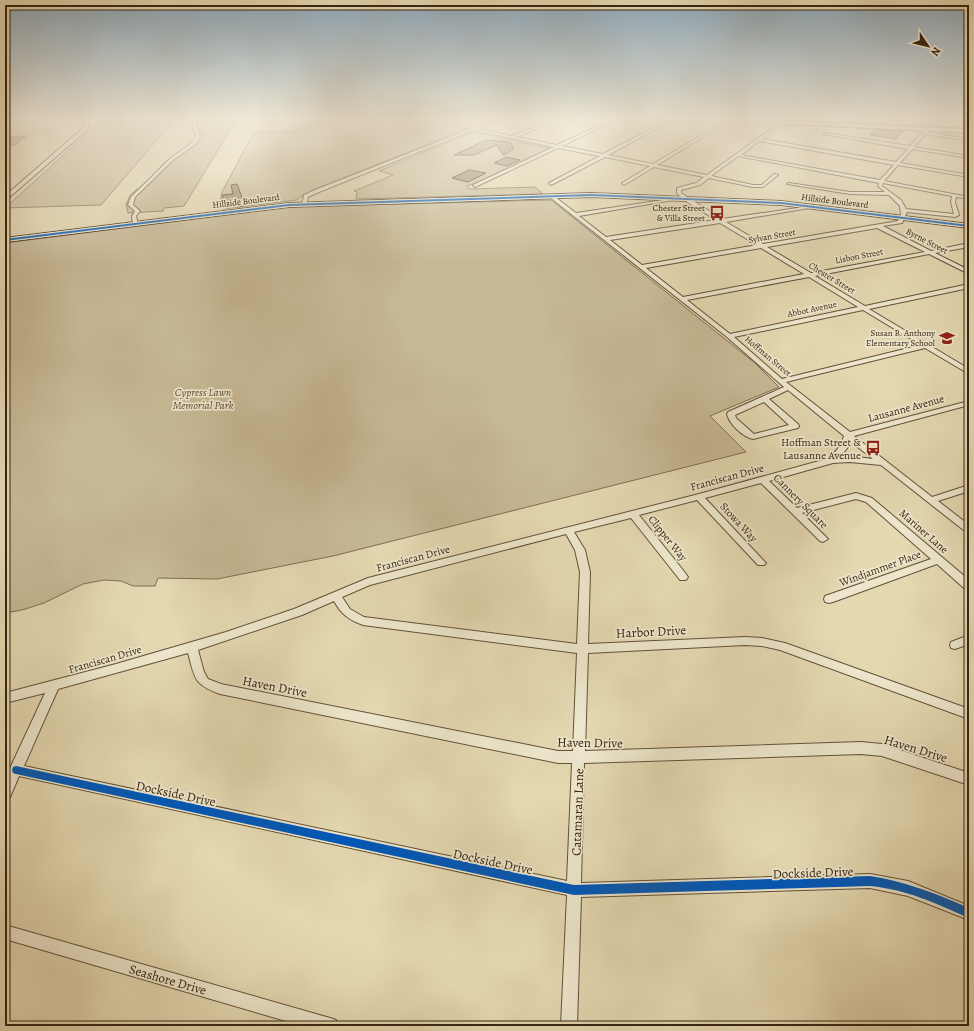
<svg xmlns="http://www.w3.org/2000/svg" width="974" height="1031" font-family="Alegreya,serif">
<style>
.green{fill:#c7b996;stroke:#7f6e54}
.building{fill:#918265;stroke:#372412}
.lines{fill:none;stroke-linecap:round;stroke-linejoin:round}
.street-casing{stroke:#62513a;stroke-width:2}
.secondary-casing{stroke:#372412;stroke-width:2}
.primary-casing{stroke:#372412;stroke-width:2}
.street{fill:#ede6cc;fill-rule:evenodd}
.secondary{fill:#ede6cc;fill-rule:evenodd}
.primary{fill:#e4d8b1;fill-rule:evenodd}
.cycleway-casing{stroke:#ede6cc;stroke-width:2}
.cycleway{fill:#0057b8;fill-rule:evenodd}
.labels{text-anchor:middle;stroke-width:3.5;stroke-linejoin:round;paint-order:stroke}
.far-street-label{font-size:9px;fill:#372412;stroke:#ede6cc}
.far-poi-label{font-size:9px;fill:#372412;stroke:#ede6cc;text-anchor:end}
.park-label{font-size:11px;font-style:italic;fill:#5b4933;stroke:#ede6cc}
.street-label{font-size:11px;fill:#372412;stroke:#ede6cc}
.poi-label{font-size:11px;fill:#372412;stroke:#ede6cc;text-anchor:end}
.near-street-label{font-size:13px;fill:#372412;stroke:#ede6cc}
</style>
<rect width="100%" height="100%" fill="#e4d8b1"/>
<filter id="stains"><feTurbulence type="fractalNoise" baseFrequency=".005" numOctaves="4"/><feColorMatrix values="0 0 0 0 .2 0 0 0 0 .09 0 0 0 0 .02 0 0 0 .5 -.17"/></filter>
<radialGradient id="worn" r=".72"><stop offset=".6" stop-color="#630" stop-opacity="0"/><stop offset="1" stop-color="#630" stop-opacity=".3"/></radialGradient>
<!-- green -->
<g class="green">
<path d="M103 119H175L101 205 5 208Z"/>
<path d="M196 119H237L184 206 164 208 163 211 128 213 126 204 131 194 151 179 165 162 184 151 198 138 195 122Z"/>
<path d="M301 119H490L311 191 296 200 223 209 220 202 222 192 254 132 296 131Z"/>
<path d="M473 132 549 148 476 183 467 186 470 189 535 187 543 194 356 199 357 192 354 191 393 175 379 171Z"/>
<path d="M551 200 755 363 779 387 710 416 746 452 333 556 217 579 158 578 155 586H133L121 581 104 580 83 584 44 603 22 610 5 613V243L287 207Z"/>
</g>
<!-- building -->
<g class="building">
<path d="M876 130 901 131H904L896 139 870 135Z"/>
<path d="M26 136 15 145H5V137Z"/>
<path d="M487 140 510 142 514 149 503 155 497 145 474 155H454Z"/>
<path d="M506 157 520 160 507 166 494 163Z"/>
<path d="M469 170 486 173 468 182 452 178Z"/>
<path d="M237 184 245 206 237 207 235 201 224 203 222 195 233 194 231 185Z"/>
</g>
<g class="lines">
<defs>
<g id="street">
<path d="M194 119H198L196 124 200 136 197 143 173 160 135 197 133 205 140 211 136 216 138 224 133 225 132 216 135 211 128 205 131 197 171 158 194 141 196 136 192 124Z"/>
<path d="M497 119H501L477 129 512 136 554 119H558L517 137 557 145 613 119H617L562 146 603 154 671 119H675L608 155 653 164 725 121V119H729L728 122 657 165 707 175 785 119H789L762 139 896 162 908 149 823 134 825 133 910 146 926 129 923 126 925 125 930 129 927 132 969 139V141L925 134 914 147 969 156V158L912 149 900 163 969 175V177L898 165 884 181 969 197V199L956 197 955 202 959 215 955 217 907 212 902 223 883 226 931 251 969 243V247L935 253 969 270V274L929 254 815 276 865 306 969 284V288L869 309 969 369V374L925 348 786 382 850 432 969 401V405L854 436 932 497 969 485V491L938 501 969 525V533L966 532 881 465 850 462 833 463 769 481 797 508 856 493 872 498 969 580V590L965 589 937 564 833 602 829 603 825 602 824 599 825 596 931 559 866 502 856 499 802 513 828 539 823 542 820 541 761 483 705 498 764 561 766 563 764 565H758L697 500 639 515 686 574 688 577 686 580H680L631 518 574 532 585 550 590 572 588 644 745 637 762 638 785 643 969 709V719L780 650 762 646 745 645 588 653 585 751 861 742 882 744 969 773V785L882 756 861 754 584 763 581 883 870 874 908 881 969 906V920L908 896 870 888 581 897 577 1026H561L567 895 19 776 10 797 5 799V779L45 693 5 703V693L116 664 226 632 294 609 368 578 699 494 830 458 840 446 844 436 788 390 769 399 798 424 799 426 798 428 753 439C743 437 729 424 727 414L728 412 784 387 727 337 551 198 555 197 576 213 677 198 679 199 579 216 606 237 716 220 684 200 677 193V188L696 183 704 177 654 167 624 185 622 183 650 166 605 157 551 185 549 183 600 156 558 148 475 187 473 185 554 147 473 130 319 192 308 197 306 205 302 204 304 195 315 190ZM759 141 894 165 880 180 741 155ZM738 156 879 183 878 186 885 192H850L789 183 787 184 850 194 889 195 900 206 901 215 898 221 763 244 726 222 809 208 811 207V206L722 219 681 193V190L700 185 709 178 753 187H763L778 175 774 174 762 185H753L711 176ZM883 183 952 196 951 202 954 214 906 209 901 200 882 186ZM720 223 757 245 642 265 610 240ZM877 228 925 252 811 273 767 247ZM761 248 804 274 683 297 646 268ZM809 277 858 307 730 334 687 300ZM863 310 921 345 782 379 734 337ZM764 402 789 425 754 434 736 418 735 415ZM850 441 873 459 850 456 840 457 848 447ZM566 534 575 550 580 572 577 644 364 617 350 609 342 597 370 585ZM334 601C341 614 349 620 363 625L577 653 573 751H558L221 684 208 679 204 672 198 650 302 615ZM188 653C195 678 193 684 220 694L558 763H572L567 881 24 766 58 689Z"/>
<path d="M956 119H969V121Z"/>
<path d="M969 635V644L955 649 951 648 950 645 951 642Z"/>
<path d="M5 925 330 1018 336 1020 338 1026H303L5 939Z"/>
</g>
<g id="secondary">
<path d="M81 119H85L89 124 87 130 5 201V196L83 128 85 124Z"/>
<path d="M591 193 781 201 969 224V228L781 205 591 197 289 207 5 242V238L289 203Z"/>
</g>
<path id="primary" d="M723 119H751L969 129V133L726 121Z"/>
</defs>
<!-- street casing -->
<use href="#street" class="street-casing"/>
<!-- secondary casing -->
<use href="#secondary" class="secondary-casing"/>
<!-- primary casing -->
<use href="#primary" class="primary-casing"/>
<!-- street -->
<use href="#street" class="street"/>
<!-- secondary -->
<use href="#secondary" class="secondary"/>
<!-- primary -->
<use href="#primary" class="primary"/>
<defs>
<g id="cycleway">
<path d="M591 194 781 202 969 225V227L781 204 591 196 289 206 5 241V239L289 204Z"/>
<path d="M16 766 574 885 870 876C905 881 937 894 969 908V918C934 903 909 890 870 886L574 895 16 774 13 773 12 770 13 767Z"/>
</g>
</defs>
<!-- cycleway casing -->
<use href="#cycleway" class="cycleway-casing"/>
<!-- cycleway -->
<use href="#cycleway" class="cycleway"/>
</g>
<!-- sky -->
<linearGradient id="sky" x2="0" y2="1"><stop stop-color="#8faabc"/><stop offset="0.45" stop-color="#f3eddc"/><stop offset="1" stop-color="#f3eddc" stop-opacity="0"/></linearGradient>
<rect width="974" height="263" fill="url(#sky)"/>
<!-- icons -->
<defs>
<symbol id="bus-bare" viewBox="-9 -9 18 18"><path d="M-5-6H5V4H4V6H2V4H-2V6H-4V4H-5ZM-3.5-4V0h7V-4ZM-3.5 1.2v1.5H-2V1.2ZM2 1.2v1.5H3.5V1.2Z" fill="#8f2418" stroke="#ede6cc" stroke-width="2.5" paint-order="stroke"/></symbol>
<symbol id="school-bare" viewBox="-9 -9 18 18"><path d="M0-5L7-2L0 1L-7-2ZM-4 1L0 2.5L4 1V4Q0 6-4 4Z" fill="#8f2418" stroke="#ede6cc" stroke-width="2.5" paint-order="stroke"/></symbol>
</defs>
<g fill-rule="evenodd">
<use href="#bus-bare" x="706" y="202" width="22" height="22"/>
<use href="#school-bare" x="936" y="327" width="22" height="22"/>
<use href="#bus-bare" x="862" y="437" width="22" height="22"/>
</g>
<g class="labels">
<!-- far-street labels -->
<g class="far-street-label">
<text transform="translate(246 201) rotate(-7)" y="3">Hillside Boulevard</text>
<text transform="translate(835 201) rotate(7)" y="3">Hillside Boulevard</text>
<text transform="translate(772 236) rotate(-10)" y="3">Sylvan Street</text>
<text transform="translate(927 241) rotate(27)" y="3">Byrne Street</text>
<text transform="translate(859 256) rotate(-11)" y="3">Lisbon Street</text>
<text transform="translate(832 278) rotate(31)" y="3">Chester Street</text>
<text transform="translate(812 309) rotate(-12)" y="3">Abbot Avenue</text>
<text transform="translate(768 356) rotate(40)" y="3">Hoffman Street</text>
</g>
<!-- far-poi labels -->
<g class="far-poi-label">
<text x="705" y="211">Chester Street<tspan x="705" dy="10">&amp; Villa Street</tspan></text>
<text x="935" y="336">Susan B. Anthony<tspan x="935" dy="10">Elementary School</tspan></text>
</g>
<!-- park labels -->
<g class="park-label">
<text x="203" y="396">Cypress Lawn<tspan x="203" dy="13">Memorial Park</tspan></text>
</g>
<!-- street labels -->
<g class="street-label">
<text transform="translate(906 408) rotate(-15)" y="4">Lausanne Avenue</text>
<text transform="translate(727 477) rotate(-15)" y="4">Franciscan Drive</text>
<text transform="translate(801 501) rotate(45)" y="4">Cannery Square</text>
<text transform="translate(739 522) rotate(47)" y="4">Stowa Way</text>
<text transform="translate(924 531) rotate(41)" y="4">Mariner Lane</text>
<text transform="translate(668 538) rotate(51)" y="4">Clipper Way</text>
<text transform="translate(413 558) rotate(-15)" y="4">Franciscan Drive</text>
<text transform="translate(880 568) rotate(-20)" y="4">Windjammer Place</text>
<text transform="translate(105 659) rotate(-16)" y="4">Franciscan Drive</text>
</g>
<!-- poi labels -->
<g class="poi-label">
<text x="861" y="446">Hoffman Street &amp;<tspan x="861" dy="13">Lausanne Avenue</tspan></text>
</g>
<!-- near-street labels -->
<g class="near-street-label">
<text transform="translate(651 631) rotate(-3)" y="5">Harbor Drive</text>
<text transform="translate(275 686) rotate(11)" y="5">Haven Drive</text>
<text transform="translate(590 742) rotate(1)" y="5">Haven Drive</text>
<text transform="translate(916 748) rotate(17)" y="5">Haven Drive</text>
<text transform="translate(176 793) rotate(12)" y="5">Dockside Drive</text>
<text transform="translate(577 812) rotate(-88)" y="5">Catamaran Lane</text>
<text transform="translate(493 861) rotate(12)" y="5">Dockside Drive</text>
<text transform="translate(813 872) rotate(-2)" y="5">Dockside Drive</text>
<text transform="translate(168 979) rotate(16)" y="5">Seashore Drive</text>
</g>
</g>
<!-- margin -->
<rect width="974" height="1031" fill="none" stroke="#e4d8b1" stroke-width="20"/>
<rect x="6" y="6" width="962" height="1019" fill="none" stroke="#372412" stroke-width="2"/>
<rect x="10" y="10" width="954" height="1011" fill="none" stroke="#372412"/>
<!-- north arrow -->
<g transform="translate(928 46) rotate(125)" stroke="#ede6cc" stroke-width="3" paint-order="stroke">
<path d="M0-3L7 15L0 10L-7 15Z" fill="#372412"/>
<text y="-6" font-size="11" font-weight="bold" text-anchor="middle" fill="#372412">N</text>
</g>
<rect width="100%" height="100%" filter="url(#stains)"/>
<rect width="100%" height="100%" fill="url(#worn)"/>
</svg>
